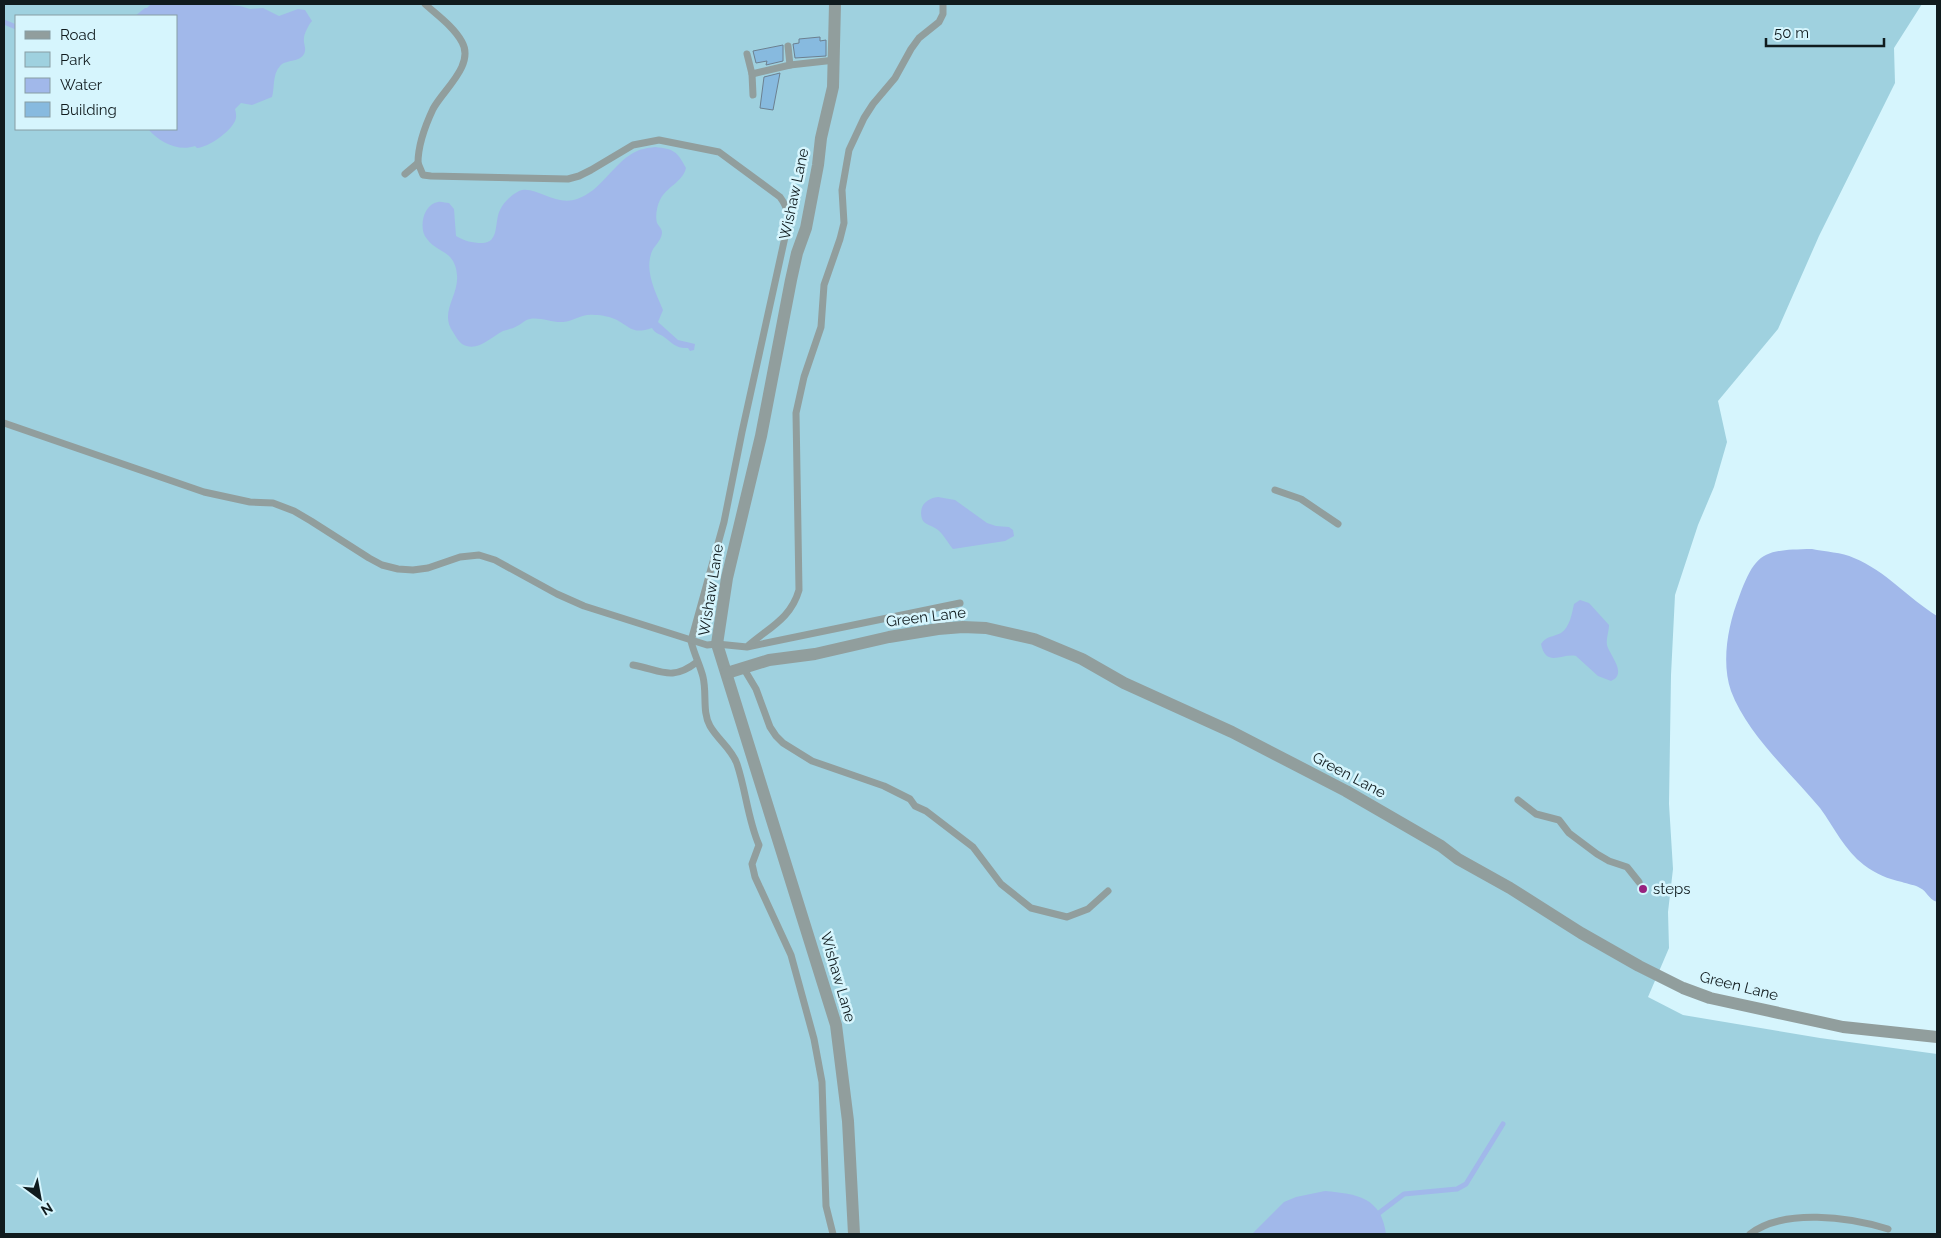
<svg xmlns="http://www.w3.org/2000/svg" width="1941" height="1238" font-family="Raleway,sans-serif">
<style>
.green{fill:#9fd1df;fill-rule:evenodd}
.water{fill:#a1b8ea}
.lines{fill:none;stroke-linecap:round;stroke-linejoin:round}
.stream{stroke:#a1b8ea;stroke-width:5}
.building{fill:#87badf;stroke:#6c8090}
.lane{stroke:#919e9d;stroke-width:7}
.street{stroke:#919e9d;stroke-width:12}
.poi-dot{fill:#97227f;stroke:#d6f5fd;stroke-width:2}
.labels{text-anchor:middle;stroke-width:5;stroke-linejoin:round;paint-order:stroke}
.street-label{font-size:15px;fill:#101b1e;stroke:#d6f5fd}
.poi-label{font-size:15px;fill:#101b1e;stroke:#d6f5fd;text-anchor:start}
</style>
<rect width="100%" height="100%" fill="#d6f5fd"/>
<!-- green -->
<path class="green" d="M4 4H1922L1894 48 1895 83 1819 236 1778 329 1718 401 1727 442 1714 487 1698 525 1675 595 1671 675 1669 804 1673 869 1668 912 1669 948 1648 997 1683 1015 1820 1038 1937 1054V1234H4ZM16 16H176V129H16Z"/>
<!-- water -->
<g class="water">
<path d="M151 4H216L240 6 250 9 263 8 279 16 298 9 305 10 312 21C309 24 304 34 304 38 303 44 307 48 304 54 299 63 286 59 280 66 272 75 275 87 272 97L252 105 241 103 235 109C236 113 237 117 235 121 230 132 209 147 197 148L195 146C178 152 159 142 148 129H176V16H135L145 8H147Z"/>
<path d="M655 147C674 149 677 151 686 168 683 182 666 187 660 200 657 206 655 216 657 223 659 227 662 228 662 233 661 242 653 246 651 254 645 273 656 293 663 310L658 322 678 340 695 344 694 350 690 351 688 348C677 349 672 343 664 337 661 334 655 334 652 328 634 334 632 329 617 320 611 317 602 315 595 315 582 313 575 321 563 322 553 323 540 317 530 319 524 320 522 324 517 326 513 329 508 329 503 331 491 337 477 353 462 344 458 341 456 337 453 332 439 312 459 296 457 275 455 250 437 253 427 239 418 229 423 204 438 202 441 201 446 203 449 203L454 209 456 236C465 241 472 243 482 243 500 243 494 221 500 210 504 202 511 195 519 191 534 184 555 207 577 199 601 191 612 165 633 153 640 149 647 148 655 147Z"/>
<path d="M938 497 955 500 987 523 996 526 1009 527 1013 530 1014 536 1005 541 953 549C948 543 944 535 938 530 934 526 924 525 922 519 918 506 927 498 938 497Z"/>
<path d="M1812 549C1825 552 1842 552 1854 558 1886 571 1908 598 1937 616V902C1927 898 1928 892 1920 888 1916 885 1907 884 1902 882 1888 879 1876 874 1864 865 1845 851 1834 827 1820 808 1791 773 1747 734 1731 691 1721 662 1728 625 1739 597 1756 551 1764 550 1812 549Z"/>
<path d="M1580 600 1589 603 1609 625C1609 631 1606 639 1607 645 1610 656 1628 674 1611 681L1598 676 1576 656C1562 653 1546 668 1541 644 1546 636 1553 637 1561 633 1570 627 1572 613 1574 604Z"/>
<path d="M1325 1191C1357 1194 1381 1197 1386 1234H1252L1284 1202 1296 1197Z"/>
</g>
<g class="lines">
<!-- stream -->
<g class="stream">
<path d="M4 22 16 27"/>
<path d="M1379 1213 1404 1194 1457 1189 1466 1184 1503 1124"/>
</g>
</g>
<!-- building -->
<g class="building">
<path d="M820 37V41L826 40V56L795 58 793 44 799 43V39Z"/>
<path d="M783 45V61L766 65 767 61 756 63 753 51Z"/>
<path d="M780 73 773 110 760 108 764 77Z"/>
</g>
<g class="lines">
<!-- lane -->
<g class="lane">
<path d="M788 46 790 65"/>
<path d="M747 54 752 74 753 95"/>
<path d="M752 74 790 65 835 60"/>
<path d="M418 163C418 144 425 126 433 109 443 90 475 65 462 42 454 27 437 15 425 4"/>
<path d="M405 174 418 163 423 175 431 176 568 179 579 176 591 170 633 145 659 140 719 152 780 197C788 208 789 215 787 228L742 432 724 522 691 641C694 654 700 665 703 677 707 693 702 712 710 726 718 740 732 749 737 764 746 791 748 820 759 845L752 864 755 877 791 955 814 1039 822 1082 826 1206 833 1234"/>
<path d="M4 423 204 492 250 502 273 503 294 511 311 521 369 558 382 565 398 569 413 570 428 568 460 557 479 555 495 560 557 594 584 606 707 645 717 644 747 647 960 603"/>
<path d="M1275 490 1301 499 1338 524"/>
<path d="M749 645C770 627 791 618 799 590L796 413 804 377 821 327 824 285 840 239 844 223 842 190 849 150 864 118 873 104 895 78 911 49 919 38 939 22 943 14V4"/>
<path d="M633 665C661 670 671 682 697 662"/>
<path d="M744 669 756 689 770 727 776 736 783 743 812 761 884 786 910 799 915 806 926 811 973 847 1001 884 1031 908 1067 917 1088 909 1108 891"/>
<path d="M1518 800 1536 814 1559 820 1569 833 1597 854 1609 861 1627 867 1639 882"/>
<path d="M1750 1234C1784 1208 1849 1217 1888 1229"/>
</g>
<!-- street -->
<g class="street">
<path d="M835 4 833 87 821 138 818 165 806 228 797 253 791 280 761 436 727 578 717 644 836 1025 848 1121 854 1234"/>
<path d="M727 673 769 660 815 654 889 637 938 629 963 627 986 628 1034 639 1082 659 1124 683 1232 732 1346 791 1441 846 1458 859 1510 888 1581 933 1639 966 1683 988 1710 998 1843 1027 1937 1037"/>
</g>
</g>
<!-- markers -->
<circle class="poi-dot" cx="1643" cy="889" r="5"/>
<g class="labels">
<!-- street labels -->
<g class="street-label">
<text transform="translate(794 194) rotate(-78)" y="5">Wishaw Lane</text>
<text transform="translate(711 590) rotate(-81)" y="5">Wishaw Lane</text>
<text transform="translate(926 617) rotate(-7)" y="5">Green Lane</text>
<text transform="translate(1349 775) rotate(28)" y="5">Green Lane</text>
<text transform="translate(838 977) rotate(74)" y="5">Wishaw Lane</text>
<text transform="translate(1739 986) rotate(14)" y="5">Green Lane</text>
</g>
<!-- poi labels -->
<g class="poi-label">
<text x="1653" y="894">steps</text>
</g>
</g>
<!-- border -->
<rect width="1941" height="1238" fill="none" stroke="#101b1e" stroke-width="10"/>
<!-- legend -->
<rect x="15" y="15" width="162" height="115" fill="#d6f5fd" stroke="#879ea4"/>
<rect x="25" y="31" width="25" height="8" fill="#919e9d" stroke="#879ea4"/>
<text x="60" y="40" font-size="15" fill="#101b1e">Road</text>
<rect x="25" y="52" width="25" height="15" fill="#9fd1df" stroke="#879ea4"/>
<text x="60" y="65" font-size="15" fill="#101b1e">Park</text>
<rect x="25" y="78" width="25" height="15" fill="#a1b8ea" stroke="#879ea4"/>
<text x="60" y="90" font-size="15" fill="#101b1e">Water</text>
<rect x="25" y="102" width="25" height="15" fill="#87badf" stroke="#879ea4"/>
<text x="60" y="115" font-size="15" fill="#101b1e">Building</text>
<!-- north arrow -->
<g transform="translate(40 1198) rotate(148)" stroke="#d6f5fd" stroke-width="4" paint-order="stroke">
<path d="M0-4L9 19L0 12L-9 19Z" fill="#101b1e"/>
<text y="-8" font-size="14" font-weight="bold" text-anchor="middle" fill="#101b1e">N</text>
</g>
<!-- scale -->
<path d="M1766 38v8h118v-8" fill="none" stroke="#101b1e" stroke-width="2.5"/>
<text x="1774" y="38" font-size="15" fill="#101b1e" stroke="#d6f5fd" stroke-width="4" paint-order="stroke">50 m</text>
</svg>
